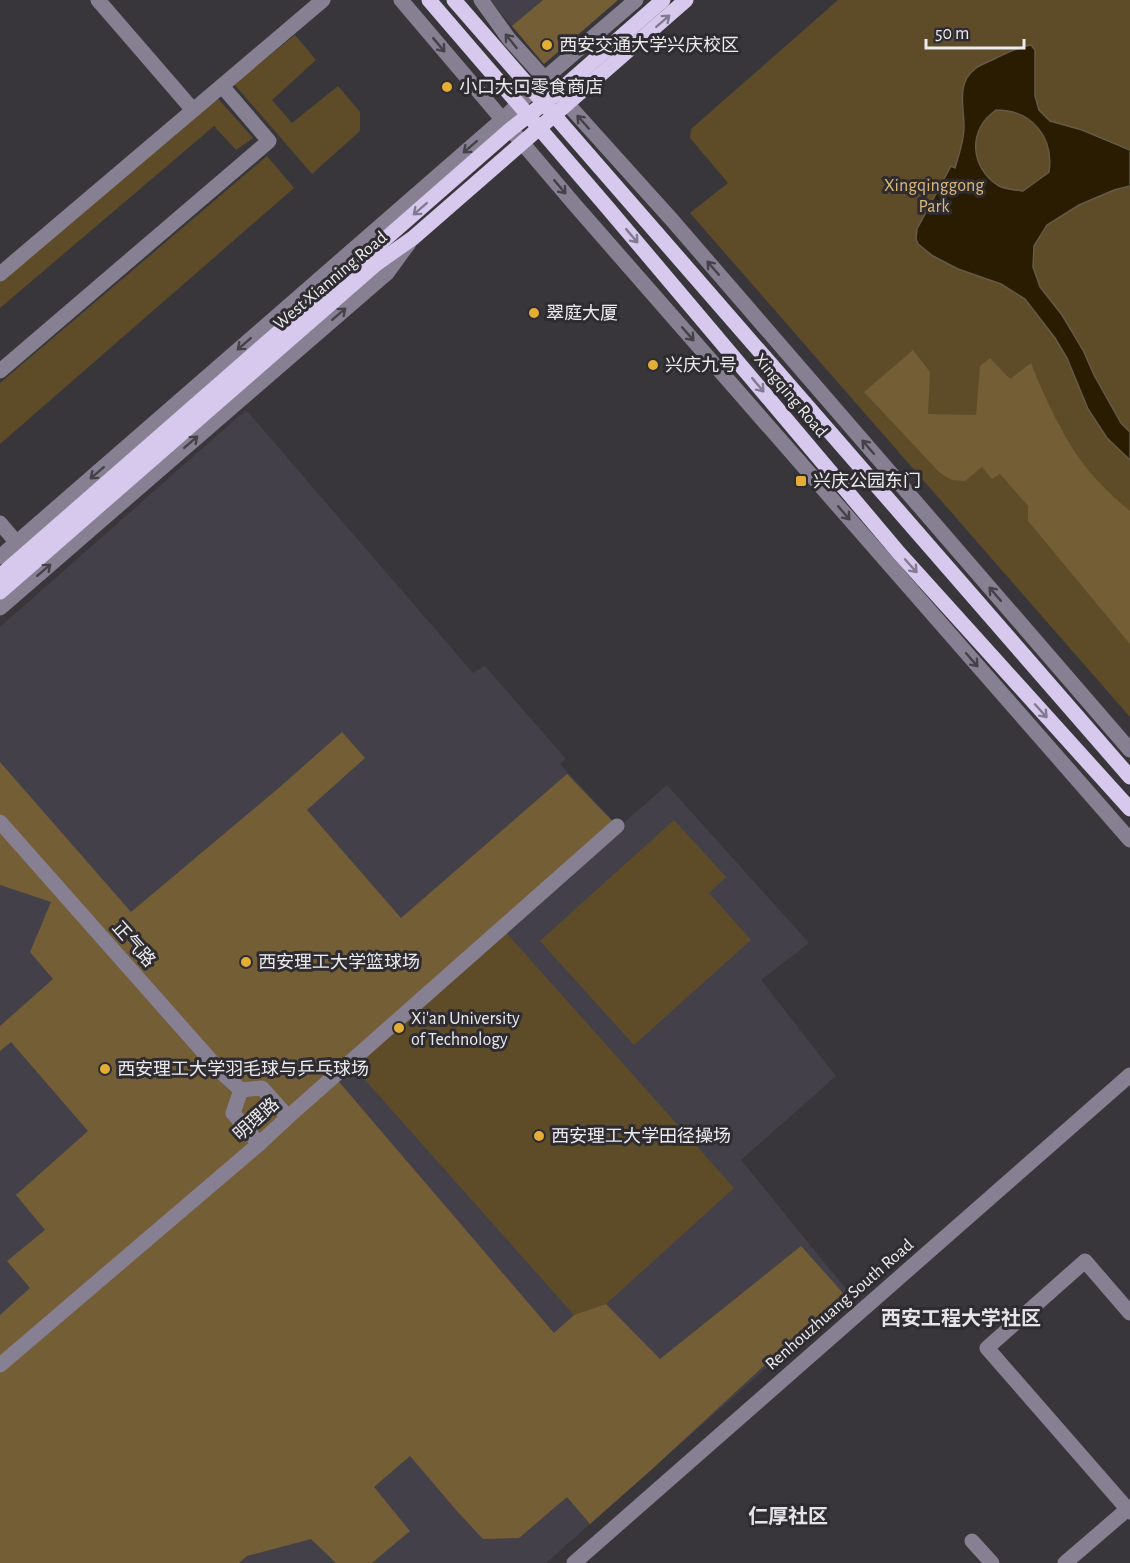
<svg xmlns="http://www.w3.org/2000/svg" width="1130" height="1563" font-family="'Alegreya Sans','Noto Sans SC',sans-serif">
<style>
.built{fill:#44404a}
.green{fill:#5e4c29}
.forest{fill:#735e35}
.water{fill:#2a1c00;stroke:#645a47;stroke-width:1.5;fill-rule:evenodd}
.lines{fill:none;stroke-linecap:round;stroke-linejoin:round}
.minor{stroke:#878092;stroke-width:15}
.major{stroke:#d7c8ed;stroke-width:15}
.oneway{stroke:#827a8f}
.oneway2{stroke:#444149}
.poi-dot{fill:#e4ad35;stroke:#2e2c31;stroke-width:2}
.labels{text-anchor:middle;stroke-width:6;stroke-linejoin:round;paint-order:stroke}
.poi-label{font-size:18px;fill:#ecebee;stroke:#2e2c31;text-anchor:start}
.park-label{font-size:18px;fill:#dcb977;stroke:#2e2c31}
.street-label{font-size:18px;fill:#ecebee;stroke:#2e2c31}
.neighbourhood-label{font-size:20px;font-weight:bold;fill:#e5e3e9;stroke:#2e2c31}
</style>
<rect width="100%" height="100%" fill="#38363b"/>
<!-- built -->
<g class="built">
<path d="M490 0H618L544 64Z"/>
<path d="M246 410 473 673 485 666 566 759 560 764 619 827 667 785 809 943 761 980 836 1076 741 1160 850 1294 546 1563H0V627Z"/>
</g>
<!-- green -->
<g class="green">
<path d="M838 0H1130V717L690 213 728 183 690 138 691 129Z"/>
<path d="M295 35 316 60 272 100 292 123 338 86 360 112V131L312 174 234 84Z"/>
<path d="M213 93 253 138 236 150 214 126 0 308V274Z"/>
<path d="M267 156 294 188 0 444V383Z"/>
<path d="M674 820 726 877 709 893 751 940 634 1045 540 941Z"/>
<path d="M502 928 734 1188 606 1304 574 1315 350 1063Z"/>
</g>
<!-- forest -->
<g class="forest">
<path d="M543 0H618L544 64 512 26Z"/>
<path d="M913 350 930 372 928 414 976 415 980 366 990 358 1010 379 1031 363C1046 401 1068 449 1096 479 1107 491 1118 501 1130 511V644L1028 521V506L1000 474 992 479 982 467 965 481 952 480 940 473 864 392Z"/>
<path d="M342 732 365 758 307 810 401 918 567 774 617 826 334 1076 554 1333 574 1315 606 1304 660 1359 801 1246 843 1293 650 1471 590 1524 567 1497 519 1538 483 1539 457 1511 410 1456 374 1487 410 1531 372 1563H336L311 1539 247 1556 239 1563H0V1315L30 1288 7 1261 45 1230 16 1195 88 1131 11 1042 0 1051V1026L53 979 30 952 51 902 0 885V762L131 912 281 786Z"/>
</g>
<!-- water -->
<path class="water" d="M1031 45 1035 50V96L1039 110 1050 121 1082 130 1130 150V186L1114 190 1079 205 1047 225 1034 246 1033 267 1040 287 1062 315 1083 350 1094 375 1121 423 1130 432V460L1107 438 1088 409 1067 358 1055 338 1025 299 1001 284 958 269 933 256 918 244 916 239 917 229 951 166 955 168C959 154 964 141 964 127 964 107 956 83 975 69 980 64 989 62 996 58 1007 53 1018 47 1031 45ZM996 110C1032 110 1054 137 1049 172L1023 191C1015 190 1005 189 999 186 970 168 967 130 996 110Z"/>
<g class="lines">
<!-- minor -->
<g class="minor">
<path d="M98 0 193 110"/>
<path d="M401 0 575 205 1130 840"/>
<path d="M481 0 509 39 672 220 1130 750"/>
<path d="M0 274 323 0"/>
<path d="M0 371 269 141 222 86"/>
<path d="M0 523 17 543"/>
<path d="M0 557 503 119 544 79 636 0"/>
<path d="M0 608 387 273 409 243"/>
<path d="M0 822 222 1073 241 1090"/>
<path d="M259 1144 233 1113 241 1090 262 1088 288 1117"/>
<path d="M1130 1313 1085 1261 987 1348 1130 1512"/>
<path d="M0 1365 259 1144 288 1117 617 826"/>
<path d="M972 1541 992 1563"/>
<path d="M574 1563 1130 1075"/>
<path d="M1065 1563 1130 1507"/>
</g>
<!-- major -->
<g class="major">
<path d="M429 0 607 207 899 553 1130 809"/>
<path d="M454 0 1130 777"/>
<path d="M0 576 511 129 557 93 663 0"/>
<path d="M0 592 376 264 413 238 686 0"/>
</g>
</g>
<!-- one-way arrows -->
<defs><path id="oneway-shaft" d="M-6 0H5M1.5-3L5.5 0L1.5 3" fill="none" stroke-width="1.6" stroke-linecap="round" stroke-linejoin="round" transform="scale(1.5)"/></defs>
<g class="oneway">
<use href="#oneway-shaft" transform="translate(663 21) rotate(-41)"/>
<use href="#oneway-shaft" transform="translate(420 209) rotate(139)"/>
<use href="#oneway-shaft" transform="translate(632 236) rotate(50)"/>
<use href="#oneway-shaft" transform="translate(758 385) rotate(50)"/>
<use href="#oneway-shaft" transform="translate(911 566) rotate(48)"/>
<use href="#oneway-shaft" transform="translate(1041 711) rotate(48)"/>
</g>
<g class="oneway2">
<use href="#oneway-shaft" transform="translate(511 41) rotate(-129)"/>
<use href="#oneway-shaft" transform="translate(439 45) rotate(50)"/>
<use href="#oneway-shaft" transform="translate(583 122) rotate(-132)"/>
<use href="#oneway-shaft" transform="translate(470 147) rotate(139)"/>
<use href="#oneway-shaft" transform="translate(560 187) rotate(50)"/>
<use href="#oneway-shaft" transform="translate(713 268) rotate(-131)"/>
<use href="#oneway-shaft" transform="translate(339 314) rotate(-41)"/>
<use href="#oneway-shaft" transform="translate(688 334) rotate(49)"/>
<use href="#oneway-shaft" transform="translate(244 344) rotate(139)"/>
<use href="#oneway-shaft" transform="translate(191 442) rotate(-41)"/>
<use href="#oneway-shaft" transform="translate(868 447) rotate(-131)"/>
<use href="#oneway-shaft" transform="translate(97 473) rotate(139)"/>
<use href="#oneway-shaft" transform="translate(844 513) rotate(49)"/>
<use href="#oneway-shaft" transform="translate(44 570) rotate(-41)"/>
<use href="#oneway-shaft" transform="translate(995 594) rotate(-131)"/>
<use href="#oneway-shaft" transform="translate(972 660) rotate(49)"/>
</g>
<!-- markers -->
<g class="poi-dot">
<circle cx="547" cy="45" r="6"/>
<circle cx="447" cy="87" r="6"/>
<circle cx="534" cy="313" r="6"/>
<circle cx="653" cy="365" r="6"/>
<rect x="795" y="475" width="12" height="12" rx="3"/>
<circle cx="246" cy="962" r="6"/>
<circle cx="399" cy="1028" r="6"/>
<circle cx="105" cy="1069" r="6"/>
<circle cx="539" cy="1136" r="6"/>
</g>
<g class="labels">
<!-- poi labels -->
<g class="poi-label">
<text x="559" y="51">西安交通大学兴庆校区</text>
<text x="459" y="93">小口大口零食商店</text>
<text x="546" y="319">翠庭大厦</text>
<text x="665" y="371">兴庆九号</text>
<text x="813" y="487">兴庆公园东门</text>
<text x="258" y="968">西安理工大学篮球场</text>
<text x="411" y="1024">Xi'an University<tspan x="411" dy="21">of Technology</tspan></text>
<text x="117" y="1075">西安理工大学羽毛球与乒乓球场</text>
<text x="551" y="1142">西安理工大学田径操场</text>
</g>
<!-- park labels -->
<g class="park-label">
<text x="934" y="191">Xingqinggong<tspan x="934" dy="21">Park</tspan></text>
</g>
<!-- street labels -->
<g class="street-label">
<text transform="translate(330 280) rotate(-40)" y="6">West Xianning Road</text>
<text transform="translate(791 395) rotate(50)" y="6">Xingqing Road</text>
<text transform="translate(134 944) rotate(48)" y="6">正气路</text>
<text transform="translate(256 1119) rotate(-42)" y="6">明理路</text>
<text transform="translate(839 1304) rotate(-41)" y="6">Renhouzhuang South Road</text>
</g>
<!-- neighbourhood labels -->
<g class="neighbourhood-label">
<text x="961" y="1325">西安工程大学社区</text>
<text x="788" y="1523">仁厚社区</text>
</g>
</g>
<!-- scale -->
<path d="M926 39v9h98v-9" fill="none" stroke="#ecebee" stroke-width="3"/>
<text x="935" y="39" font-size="18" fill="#ecebee" stroke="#2e2c31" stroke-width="4.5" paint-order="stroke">50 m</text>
</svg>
